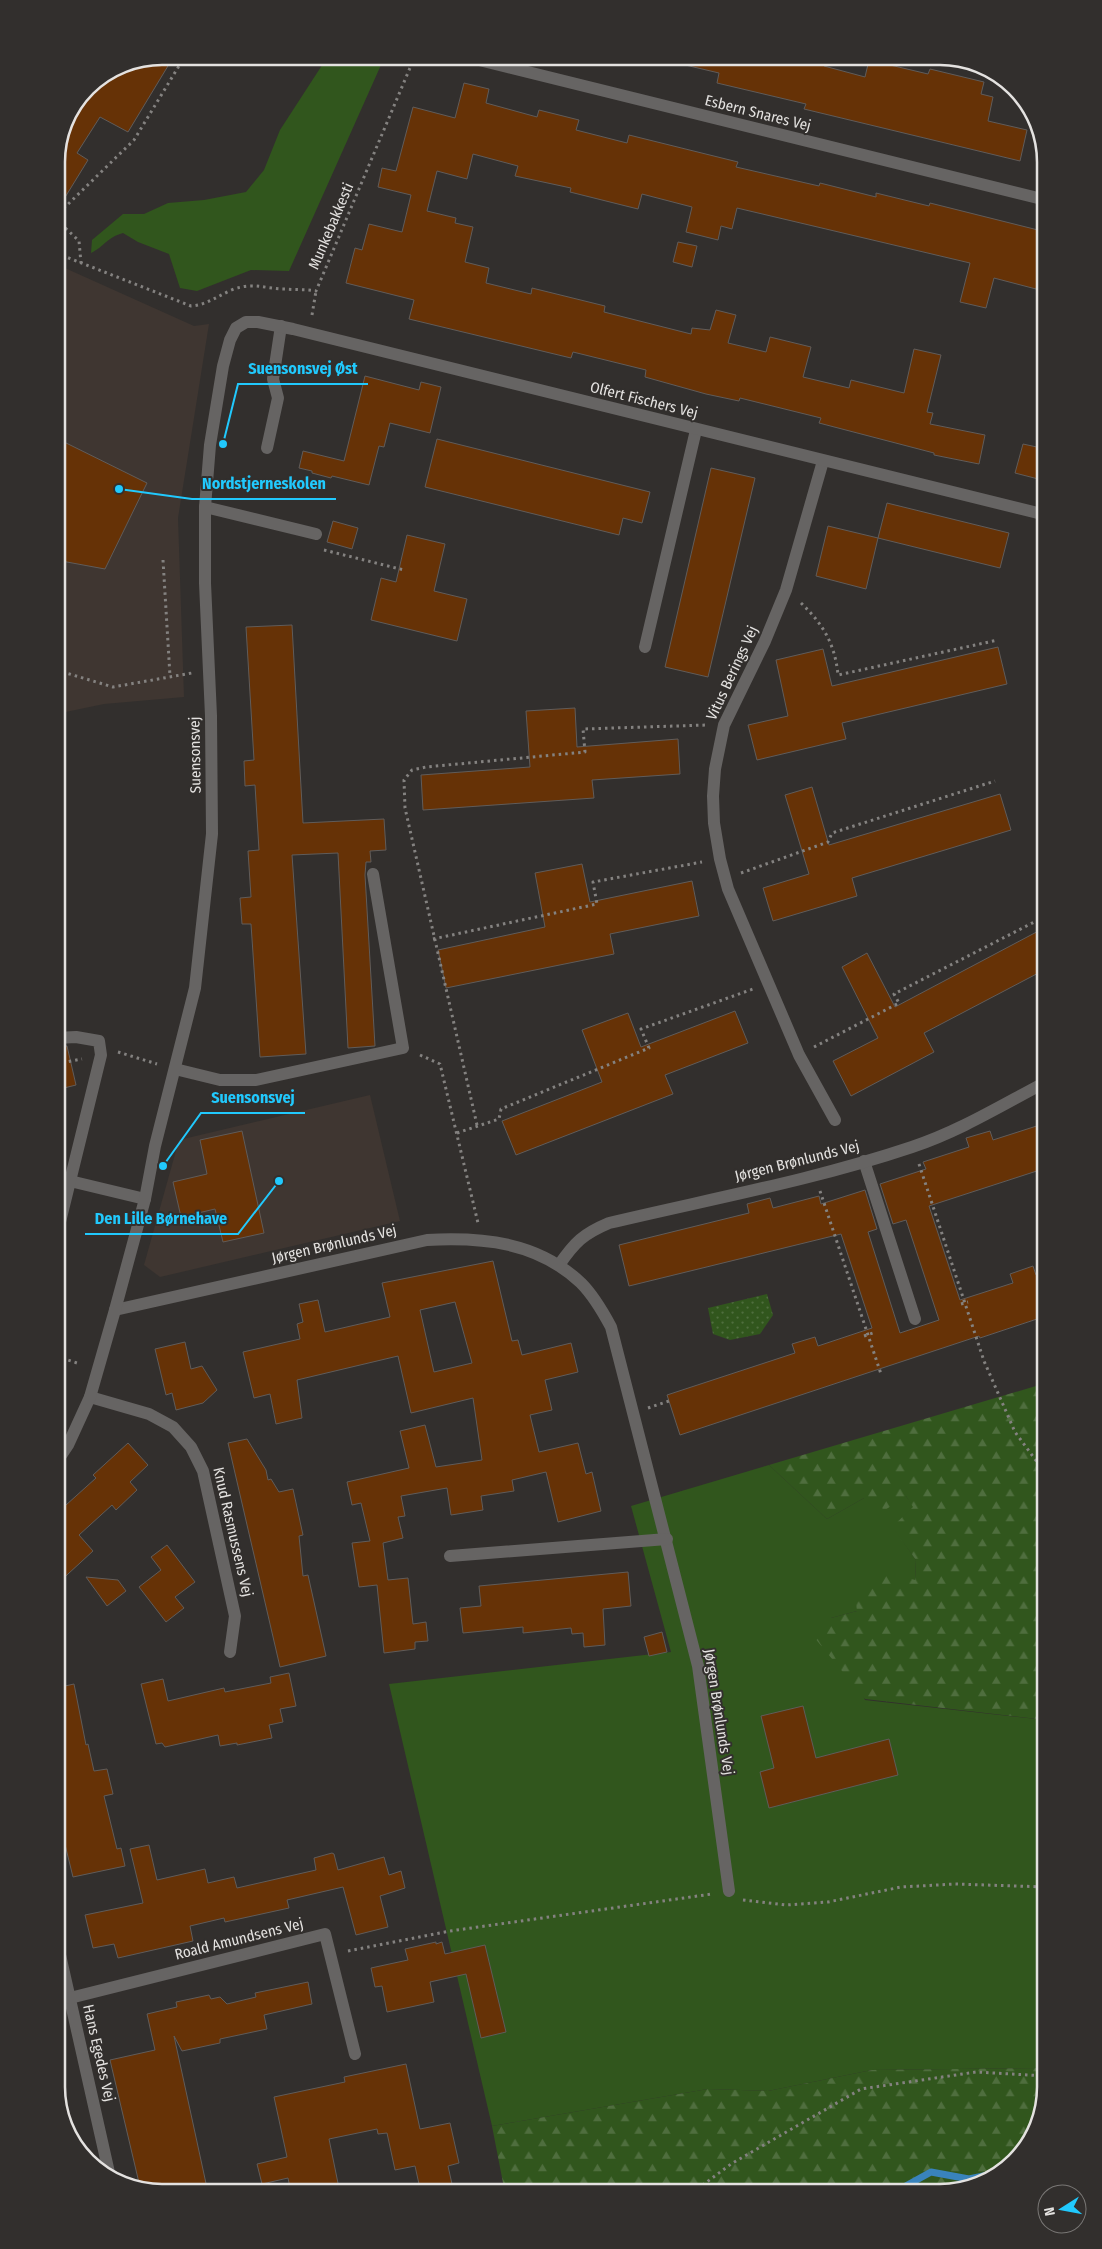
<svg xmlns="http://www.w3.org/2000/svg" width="1102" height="2249" font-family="'Fira Sans Condensed',sans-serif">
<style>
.built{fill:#3f3631}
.grass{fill:#31561d}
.forest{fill:url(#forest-firs)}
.park{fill:url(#park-dots)}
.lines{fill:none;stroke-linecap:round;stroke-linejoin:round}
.stream{stroke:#3983bc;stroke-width:7}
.building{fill:#663206;stroke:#605c5a;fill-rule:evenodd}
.path{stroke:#848280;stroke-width:3;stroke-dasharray:2.5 4;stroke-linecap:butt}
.lane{stroke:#666463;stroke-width:12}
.street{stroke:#666463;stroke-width:12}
.labels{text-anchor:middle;stroke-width:4;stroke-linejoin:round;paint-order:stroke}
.street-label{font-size:15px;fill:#e4e2e0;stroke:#322f2d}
.rim{fill:none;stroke:#e4e2e0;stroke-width:2.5}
.leader{fill:none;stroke:#21c9fd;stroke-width:2}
.callout-dot{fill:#21c9fd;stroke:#322f2d;stroke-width:2}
.callout-label{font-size:16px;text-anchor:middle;font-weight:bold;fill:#21c9fd;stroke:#322f2d;stroke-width:4;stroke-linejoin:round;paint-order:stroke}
</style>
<defs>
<pattern id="forest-firs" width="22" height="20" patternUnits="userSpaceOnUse" patternTransform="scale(1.25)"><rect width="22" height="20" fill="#31561d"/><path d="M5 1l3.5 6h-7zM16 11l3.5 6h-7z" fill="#4f6e3e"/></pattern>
<pattern id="park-dots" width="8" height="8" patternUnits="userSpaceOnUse" patternTransform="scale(1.25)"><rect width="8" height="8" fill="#31561d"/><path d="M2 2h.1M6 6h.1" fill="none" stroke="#4f6e3e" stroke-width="1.8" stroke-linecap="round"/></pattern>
</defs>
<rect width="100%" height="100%" fill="#322f2d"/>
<!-- built -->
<g class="built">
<path d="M56 264 194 326 209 324 178 518 184 697 104 704 56 714Z"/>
<path d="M370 1095 400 1221 160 1277 144 1265 179 1140Z"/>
</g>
<!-- grass -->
<g class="grass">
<path d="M328 56H385L289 271 251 270 197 291 180 288 169 254 138 242 123 233C106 238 105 246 91 253L92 240 123 214H144L168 203 204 200 246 192 264 170 280 130Z"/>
<path d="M769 1465 827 1519 864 1498 906 1496 914 1507 893 1527 916 1560 915 1581 857 1611 831 1618 865 1700 1046 1720V2068L872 2070 768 2091 708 2089 492 2126 389 1684 671 1652 631 1506Z"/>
</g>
<!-- forest -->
<g class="forest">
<path d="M1046 1383V1720L865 1699 814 1637 831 1618 857 1611 855 1595 890 1572 915 1580 916 1560 892 1527 913 1507 906 1496 885 1510 864 1498 827 1519 769 1465Z"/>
<path d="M1046 2068V2087L1028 2146 980 2185 940 2193H505L492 2126 708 2089 768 2091 872 2070Z"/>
</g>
<!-- park -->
<path class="park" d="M767 1294 773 1315 760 1334 730 1340 713 1334 708 1308Z"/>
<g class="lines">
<!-- stream -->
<path class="stream" d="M893 2193 931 2172 969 2179 993 2174"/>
</g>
<!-- building -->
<g class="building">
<path d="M162 56H174L128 132 100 117 77 153 88 160 56 212V156L64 121 87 87 122 64Z"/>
<path d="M682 56H826L824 66 865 77 869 60 928 74 930 69 984 82 981 94 993 97 988 121 1027 130 1020 161 804 109 806 104 717 83 719 73 681 64Z"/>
<path d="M464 83 489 89 486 103 537 117 539 110 579 120 576 130 627 143 629 135 738 162 736 167 819 186 820 183 876 197V193L929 206 930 203 1046 232V275L1040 274 1036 289 994 278 986 308 960 302 970 263 737 208 732 229 721 226 718 240 686 232 692 207 642 194 638 209 570 192 571 188 515 176 518 166 473 154 467 179 437 171 427 211 456 218 455 223 473 227 465 262 489 268 486 283 531 294 532 288 605 306 604 312 691 334 692 328 710 330 716 310 736 315 728 343 766 352 770 337 811 347 803 377 849 388 851 380 904 393 914 349 941 355 927 412 933 413 930 424 985 435 979 464 934 455V453L819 423 821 418 740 398 739 401 706 394 645 377 646 370 573 352 571 358 409 319 414 300 346 283 355 248 362 250 369 224 402 232 411 195 378 187 382 168 396 171 413 107 455 118Z"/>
<path d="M678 242 697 246 692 267 673 262Z"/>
<path d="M365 376 419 390 421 382 441 387 430 433 390 423 384 447 379 446 369 485 332 476 331 478 312 473V471L299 468 303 451 344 461Z"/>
<path d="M56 438 147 483 105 569 56 560Z"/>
<path d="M437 439 650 492 642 523 623 518 619 535 425 487Z"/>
<path d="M1023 444 1046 449V481L1015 473Z"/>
<path d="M711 468 755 478 708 677 665 667Z"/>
<path d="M887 503 1009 533 1000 568 878 538Z"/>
<path d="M333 521 358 528 352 549 327 542Z"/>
<path d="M828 526 878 538 866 589 816 576Z"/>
<path d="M407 535 445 544 434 591 467 599 457 641 371 620 381 578 396 582Z"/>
<path d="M292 625 303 823 384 819 386 850 370 851 371 862H366L365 875 375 1046 348 1048 338 853 292 855 306 1054 260 1057 251 924H242L240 898 251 897 248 851 259 850 255 785 245 786 244 761 254 760 246 627Z"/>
<path d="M998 647 1007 684 842 723 846 739 757 760 748 725 788 716 776 660 823 649 832 686Z"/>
<path d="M575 708 577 747 678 739 680 774 592 780 594 798 423 810 421 775 530 767 526 711Z"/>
<path d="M812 787 829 845 1000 794 1011 830 852 878 857 896 773 921 763 888 809 874 785 795Z"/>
<path d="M582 864 590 902 692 881 699 916 610 934 614 954 446 988 438 950 545 927 535 873Z"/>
<path d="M1046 927V969L924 1033 934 1052 851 1096 833 1061 878 1038 842 967 867 953 895 1007Z"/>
<path d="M735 1011 748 1043 665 1075 673 1094 516 1155 502 1121 602 1082 582 1030 628 1013 641 1047Z"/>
<path d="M56 1046H67L76 1085 56 1090Z"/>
<path d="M1046 1123V1168L929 1206 960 1300 1013 1283 1010 1274 1033 1266 1036 1275 1046 1272V1316L980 1338 979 1336 680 1435 667 1395 795 1353 792 1344 815 1337 818 1346 872 1328 841 1234 629 1286 619 1245 749 1213 747 1204 770 1198 773 1208 819 1196 821 1204 865 1190 877 1229 868 1232 900 1333 939 1320 906 1220 893 1224 880 1184 926 1169 923 1162 969 1147 966 1138 990 1131 993 1140Z"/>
<path d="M242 1131 264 1233 223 1242 215 1209 181 1217 173 1182 207 1174 200 1140Z"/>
<path d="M493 1261 512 1341 518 1340 522 1355 571 1343 578 1372 545 1380 552 1410 530 1415 539 1452 578 1443 586 1474 592 1472 601 1511 558 1522 546 1472 512 1480 514 1491 481 1496 483 1510 451 1515 447 1488 401 1496 405 1516 398 1517 403 1538 383 1543 388 1580 408 1578 413 1624 426 1622 428 1641 415 1642V1649L384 1653 377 1585 359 1587 352 1543 370 1541 361 1503 352 1505 347 1482 409 1468 400 1431 425 1425 436 1467 482 1460 473 1398 411 1413 398 1356 297 1380 302 1418 276 1424 270 1394 254 1398 243 1352 300 1339 297 1324 303 1322 299 1304 318 1300 325 1332 390 1317 382 1283ZM455 1302 472 1363 434 1372 420 1310Z"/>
<path d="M185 1342 191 1369 202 1366 217 1390 203 1403 176 1410 172 1393 166 1395 155 1349Z"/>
<path d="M247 1439 266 1470 268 1480 271 1479 279 1492 293 1489 303 1535 299 1536 303 1576 308 1575 326 1656 280 1667 228 1443Z"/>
<path d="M128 1443 148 1465 130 1482 137 1490 116 1510 112 1505 79 1535 93 1551 56 1585V1514L96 1478 93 1475Z"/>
<path d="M167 1545 195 1582 175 1597 184 1608 166 1622 139 1587 161 1570 151 1557Z"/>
<path d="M628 1572 631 1606 603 1609 605 1645 584 1647 583 1633 572 1634 571 1628 523 1633V1627L463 1633 460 1608 481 1606 479 1586Z"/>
<path d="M86 1577 118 1580 126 1591 107 1606Z"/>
<path d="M662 1632 667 1652 649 1656 644 1637Z"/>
<path d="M289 1673 296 1706 280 1709 283 1722 269 1725 272 1738 237 1745V1743L220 1746 218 1735 165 1747 162 1743 156 1744 141 1684 163 1679 168 1701 224 1688 225 1692 271 1683 270 1677Z"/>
<path d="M74 1684 86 1745 88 1744 94 1771 107 1769 113 1794 104 1796 117 1849 121 1848 125 1866 73 1877 56 1808V1688Z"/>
<path d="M803 1706 816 1758 889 1739 898 1775 769 1808 760 1772 774 1768 761 1716Z"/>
<path d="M149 1845 157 1880 205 1869 208 1883 234 1877 237 1888 316 1870 314 1858 332 1853 334 1854 338 1870 384 1857 389 1875 401 1871 405 1888 380 1896 388 1927 356 1935 343 1887 287 1900 289 1908 225 1922 224 1918 190 1926 193 1941 118 1958 114 1944 93 1948 85 1915 143 1903 130 1849Z"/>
<path d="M436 1942V1944L442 1942 445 1954 485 1945 506 2032 481 2038 466 1974 430 1982 434 2002 387 2012 382 1986 375 1987 371 1968 408 1960 405 1949Z"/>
<path d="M308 1982 312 2004 264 2015 267 2029 220 2039V2043L182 2051 174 2036 207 2188 196 2190 197 2193H156L140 2187 110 2060 155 2050 147 2014 177 2007 176 2002 209 1995 211 1999 220 1997 227 2004 256 1997 255 1993Z"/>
<path d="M406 2064 420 2129 450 2123 459 2163 448 2166 454 2193H421L415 2166 395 2170 387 2133 378 2134 377 2129 329 2139 340 2193H291L288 2178 262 2184 257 2164 287 2157 274 2097 345 2082 344 2077Z"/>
</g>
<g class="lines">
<!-- path -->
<g class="path">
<path d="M56 219 61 211 134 140 185 56"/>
<path d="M56 219 79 241 81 263"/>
<path d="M56 253 191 306C207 305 219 295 234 289 255 282 265 289 285 289 295 290 306 289 316 291L415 56"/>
<path d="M312 315 316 291"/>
<path d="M324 550 404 570"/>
<path d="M163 560 170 676"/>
<path d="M801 603C823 624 835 644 838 675L998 640"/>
<path d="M56 670 113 687 192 673"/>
<path d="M741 873 828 842 832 833 995 781"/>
<path d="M433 939 597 904 593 882 702 862"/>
<path d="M814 1047 899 1003 894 994 1046 916"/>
<path d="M118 1052 157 1064"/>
<path d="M420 1055 440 1064 478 1223"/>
<path d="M56 1064 82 1059"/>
<path d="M477 1125 405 808 404 780 412 770 426 767 585 752 583 729 707 725"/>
<path d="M457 1133 499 1119 501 1109 649 1048 641 1029 753 989"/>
<path d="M919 1164 984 1361 1015 1432 1046 1474"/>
<path d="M820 1191 881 1374"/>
<path d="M961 1304 968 1302"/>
<path d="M864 1336 873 1333"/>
<path d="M56 1356 80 1364"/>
<path d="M648 1408 669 1401"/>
<path d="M743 1900 786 1905 828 1902 901 1887 955 1884 1046 1887"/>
<path d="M348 1951 450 1931 712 1894"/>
<path d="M692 2193 731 2164 861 2089 976 2072 1046 2076"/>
</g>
<!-- lane -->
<g class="lane">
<path d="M267 448 278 398 273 379 281 326"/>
<path d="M205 507 316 534"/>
<path d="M175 1069 220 1080H256L403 1048 373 874"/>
<path d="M864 1161 915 1319"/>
<path d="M70 1181 145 1199"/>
</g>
<!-- street -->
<g class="street">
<path d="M463 56 1046 200"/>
<path d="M823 461 786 590 765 641 724 725 715 769 713 796 714 823 720 859 728 889 799 1055 835 1120"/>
<path d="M645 647 696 430"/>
<path d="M56 1238 101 1055 99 1041 76 1037 56 1038"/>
<path d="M559 1265C575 1242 583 1234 609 1223 710 1199 814 1180 912 1147 960 1131 1002 1105 1046 1082"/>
<path d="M115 1310 427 1240C483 1237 538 1242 581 1283 594 1296 603 1312 611 1327L698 1666 729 1891"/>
<path d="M90 1397 149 1414 173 1427 191 1447 203 1471 235 1616 230 1652"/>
<path d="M56 1463 68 1445 90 1397 115 1310 145 1199 155 1146 195 988 212 834 211 716 205 583V507L210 445 223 366 230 340 236 328 246 322H258L293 329 1046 515"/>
<path d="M450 1556 667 1539"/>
<path d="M56 1937 110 2177"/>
<path d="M70 1998 325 1934 355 2054"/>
</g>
</g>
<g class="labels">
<!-- street labels -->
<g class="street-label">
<text transform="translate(758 113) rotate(14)" y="5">Esbern Snares Vej</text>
<text transform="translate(331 226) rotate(-67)" y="5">Munkebakkesti</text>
<text transform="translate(644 400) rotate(14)" y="5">Olfert Fischers Vej</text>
<text transform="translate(732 673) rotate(-65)" y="5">Vitus Berings Vej</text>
<text transform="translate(195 755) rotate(-91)" y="5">Suensonsvej</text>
<text transform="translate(797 1161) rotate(-14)" y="5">Jørgen Brønlunds Vej</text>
<text transform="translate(334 1244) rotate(-13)" y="5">Jørgen Brønlunds Vej</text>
<text transform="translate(233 1532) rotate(77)" y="5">Knud Rasmussens Vej</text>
<text transform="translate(719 1712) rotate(81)" y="5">Jørgen Brønlunds Vej</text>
<text transform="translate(239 1939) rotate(-14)" y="5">Roald Amundsens Vej</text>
<text transform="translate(99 2053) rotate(77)" y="5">Hans Egedes Vej</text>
</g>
</g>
<!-- crop -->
<path d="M0 0H1102V2249H0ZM162 65H940A97 97 0 0 1 1037 162V2087A97 97 0 0 1 940 2184H162A97 97 0 0 1 65 2087V162A97 97 0 0 1 162 65Z" fill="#322f2d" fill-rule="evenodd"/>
<path class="rim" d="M162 65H940A97 97 0 0 1 1037 162V2087A97 97 0 0 1 940 2184H162A97 97 0 0 1 65 2087V162A97 97 0 0 1 162 65Z"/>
<!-- callouts -->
<path class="leader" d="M223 444L238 384H368M119 489L192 499H336M163 1166L201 1113H305M279 1181L238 1234H85"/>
<g class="callout-dot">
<circle cx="223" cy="444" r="5"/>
<circle cx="119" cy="489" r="5"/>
<circle cx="163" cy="1166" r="5"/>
<circle cx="279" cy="1181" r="5"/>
</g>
<g class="callout-label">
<text x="303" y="374">Suensonsvej Øst</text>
<text x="264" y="489">Nordstjerneskolen</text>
<text x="253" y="1103">Suensonsvej</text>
<text x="161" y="1224">Den Lille Børnehave</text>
</g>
<!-- north arrow -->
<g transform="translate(1062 2209) rotate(259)"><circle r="24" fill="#322f2d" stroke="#797775"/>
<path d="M0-4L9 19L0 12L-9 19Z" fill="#21c9fd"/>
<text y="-8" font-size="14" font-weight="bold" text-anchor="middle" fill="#e4e2e0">N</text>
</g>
</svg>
